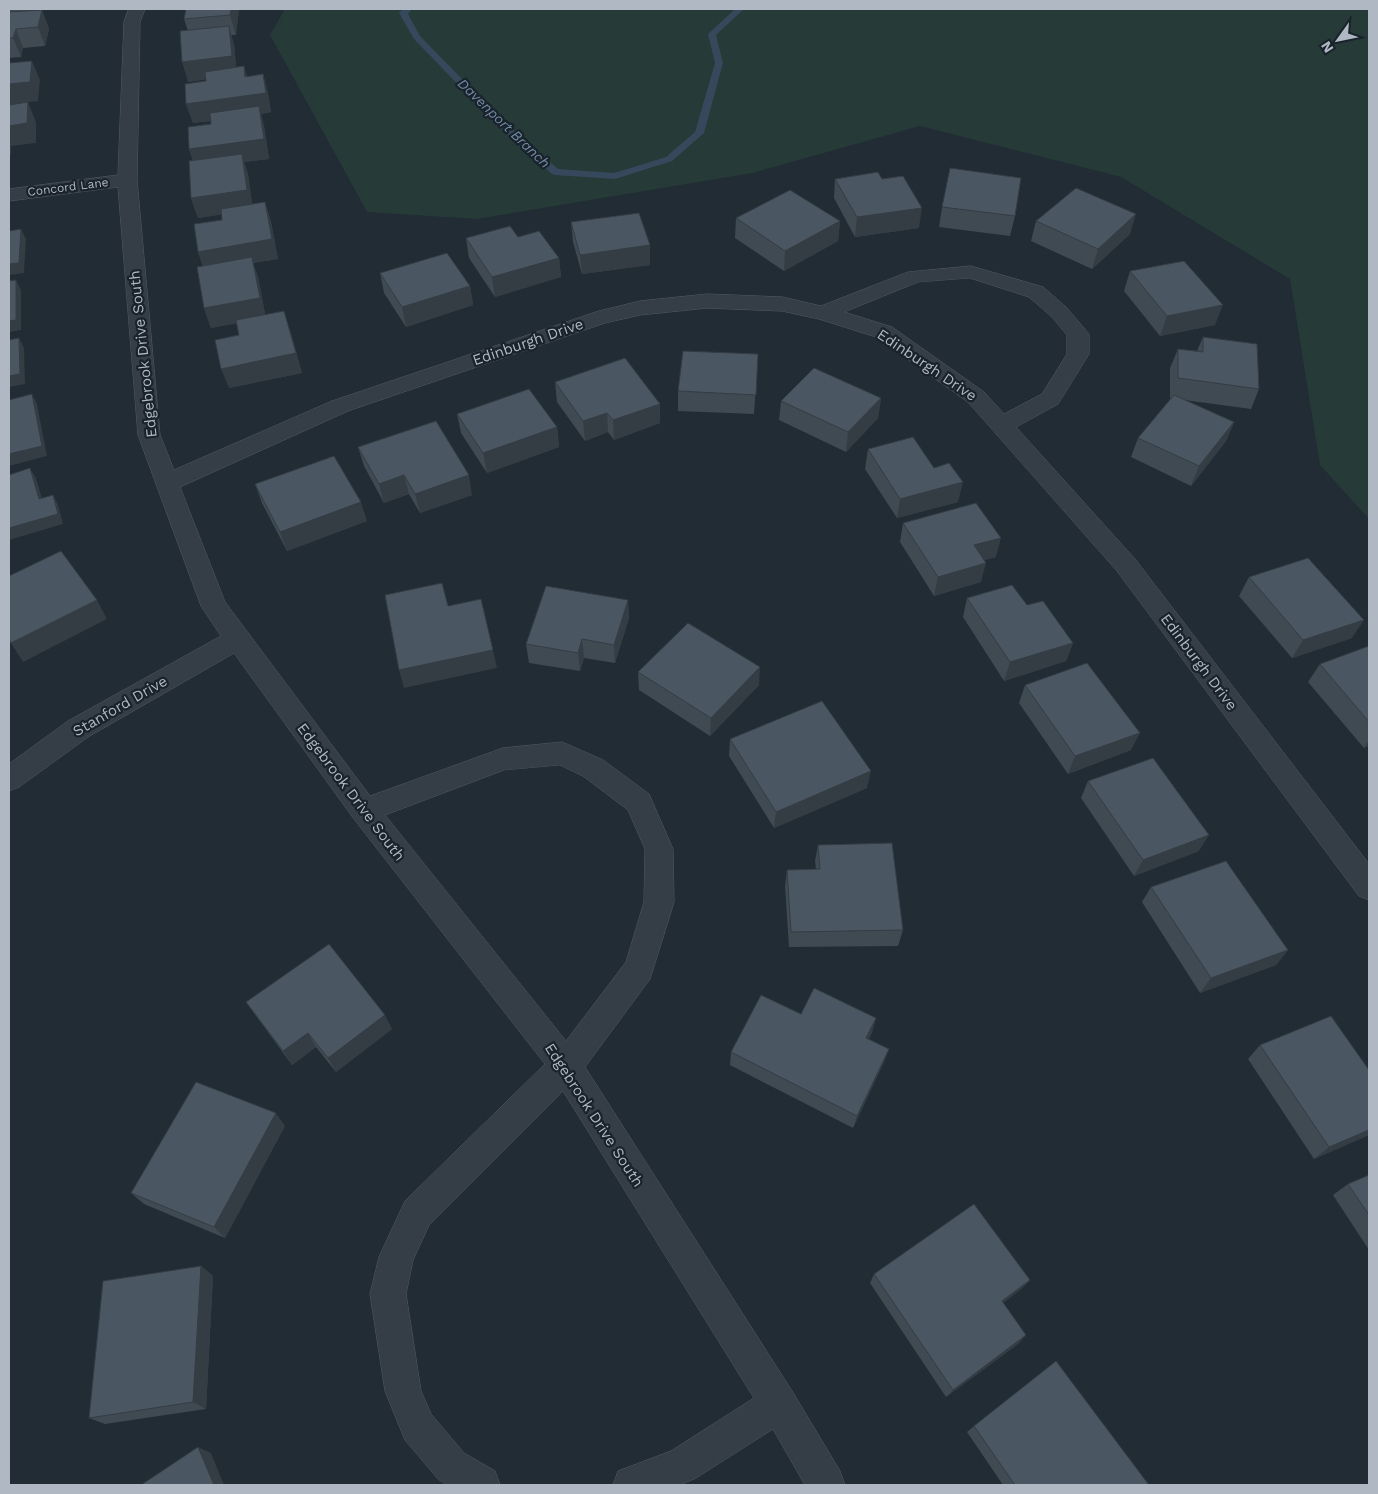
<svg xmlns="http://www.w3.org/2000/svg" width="1378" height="1494" font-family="'Work Sans',sans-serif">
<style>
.green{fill:#263a38}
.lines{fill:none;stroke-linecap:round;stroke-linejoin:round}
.stream{fill:#36495c;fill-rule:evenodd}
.street-casing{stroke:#525b64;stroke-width:1}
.street{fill:#353d46;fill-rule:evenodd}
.wall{fill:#404a53}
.shaded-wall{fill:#343c44}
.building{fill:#4a5661;stroke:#343c44}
.labels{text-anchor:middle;stroke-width:4.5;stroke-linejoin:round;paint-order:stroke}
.far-street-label{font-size:12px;fill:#afb8c3;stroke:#1a222b}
.far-water-label{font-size:14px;font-style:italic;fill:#718ba5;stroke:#1a222b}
.street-label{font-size:15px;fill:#afb8c3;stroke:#1a222b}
</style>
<rect width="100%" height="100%" fill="#212c35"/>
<!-- green -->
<path class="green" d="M285 9H1369V519L1320 465 1290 279 1121 177 920 126 752 173 477 219 367 212 270 35Z"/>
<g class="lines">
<!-- stream -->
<path class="stream" d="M403 9H412L408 14 420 36 503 121 558 169 614 173 666 157 695 132 715 63 708 34 735 9H744L716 35 723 63 704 133 672 161 615 179 555 175 552 174 497 125 414 39 399 13Z"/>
<defs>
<path id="street" d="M129 9H145L140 22 137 180 160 435 174 470 332 401 599 311 640 301 707 294 782 297 821 306 908 272 971 266 1043 287 1066 307 1089 334V354L1058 404 1016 427 1135 559 1369 864V900L1359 896 1117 571 968 402 876 337 819 319 782 311 707 308 640 315 605 323 348 411 180 487 225 602 370 796 503 748 562 742 603 760 649 794 673 849 674 902 650 979 585 1067 792 1391 840 1471 845 1485H805L773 1429 696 1478 680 1485H613L618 1471 671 1451 754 1398 563 1091 429 1225 413 1260 406 1294 421 1391 431 1414 464 1453 495 1471 500 1485H447L438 1479 405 1440 385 1391 370 1294 379 1257 405 1201 545 1064 354 819 234 653 88 737 19 787 9 791V764L68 721 221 636 201 606 138 435 118 187 9 201V189L118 175 124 22ZM970 278 1029 297 1052 317 1067 335V354L1042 394 1004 414 984 392 892 327 844 312 918 282ZM560 765 583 776 628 810 645 849 644 902 626 962 566 1041 385 815 504 770Z"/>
</defs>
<!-- street casing -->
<use href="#street" class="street-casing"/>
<!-- street -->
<use href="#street" class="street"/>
</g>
<!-- wall -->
<g class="wall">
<path d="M9 9H41H36V10H42L49 29 45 46 23 48 21 57 9 58Z"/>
<path d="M186 9H239L236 35H231L234 45 236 67 244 66 247 77 263 74 268 94 271 112 261 114 264 126 269 159 244 162 248 174 252 204 265 202 271 222 278 259 253 263 258 277 265 314 290 330 302 373 229 388 239 335 236 323 211 328 204 308 203 266 198 252 222 220V214L198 218 191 198 193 161 189 149 211 124V121L193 123 186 104 206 81V79L188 82V31L184 19Z"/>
<path d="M835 179H882L919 228 855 237 834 198Z"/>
<path d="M942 207 1015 216 1010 236 939 227Z"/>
<path d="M736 218 840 221 838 241 784 271 735 238Z"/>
<path d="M1036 221 1130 234 1092 269 1031 241Z"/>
<path d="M571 222 650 265 582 274 573 242Z"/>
<path d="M518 237 559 258 561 277 495 297 469 258 466 238Z"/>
<path d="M1130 271 1215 325 1160 336 1124 291Z"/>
<path d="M380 273 470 286 473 305 406 327 384 293Z"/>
<path d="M1203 337 1259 389 1251 409 1184 400 1234 422 1226 441 1191 486 1131 457 1138 438 1171 398H1170V368L1178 349 1197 351Z"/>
<path d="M758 354 754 414 678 411V391Z"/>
<path d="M555 382 660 404V423L614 440 608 432 585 441 557 402Z"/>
<path d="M881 398 878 418 846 452 779 420 781 401Z"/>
<path d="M457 414 557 427 559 447 487 473 461 433Z"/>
<path d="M358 447 472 495 420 513 409 494 384 503 364 466Z"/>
<path d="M868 449 958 502 897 518 865 469Z"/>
<path d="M255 484 367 521 287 551 262 503Z"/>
<path d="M903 523 996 557 984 560 981 582 934 596 900 542Z"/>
<path d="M1249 577 1352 638 1292 658 1239 596Z"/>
<path d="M967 598 1027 605 1073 643 1066 661 1004 681 963 617Z"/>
<path d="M628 600 629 618 615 663 584 658 580 671 529 663 526 644Z"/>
<path d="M1369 646V746L1364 748 1308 682 1320 664Z"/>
<path d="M638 672 759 685 710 736 639 690Z"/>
<path d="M1025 685 1131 750 1068 774 1019 703Z"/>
<path d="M730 739 867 788 774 828 729 756Z"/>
<path d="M1088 781 1199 851 1134 876 1081 798Z"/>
<path d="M818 845 903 930 898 946 789 947 785 886 787 870 816 869 815 861Z"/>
<path d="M1151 887 1288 950 1276 965 1200 993 1142 902Z"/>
<path d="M246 1002 392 1029 336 1072 316 1047 292 1065 256 1016Z"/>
<path d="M876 1018 872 1032 869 1039 889 1049 884 1062 853 1128 730 1065 731 1052Z"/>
<path d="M1260 1045 1369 1135 1314 1159 1248 1059Z"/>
<path d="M285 1126 225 1238 144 1204 131 1193Z"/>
<path d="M1369 1175V1250L1333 1195 1348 1184Z"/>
<path d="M201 1266 213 1276 206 1409 105 1424 89 1418Z"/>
<path d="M874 1274 1030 1280 1021 1289 1003 1303 1026 1335 1018 1344 946 1397 870 1283Z"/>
<path d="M974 1426 1149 1485H1003L967 1432Z"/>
</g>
<!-- shaded-wall -->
<g class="shaded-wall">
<path d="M231 9H239L236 35 230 15Z"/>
<path d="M42 10 49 29 45 46 38 27Z"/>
<path d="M229 26 234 45 237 75 188 82 182 62Z"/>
<path d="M16 29 23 48 21 57 13 38Z"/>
<path d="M32 61 40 80 38 101 28 102 36 122V143L11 146V155H9V84Z"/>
<path d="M244 66 249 86 263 74 268 94 271 112 261 114 264 126 269 159 244 162 248 174 253 210 198 218 191 198 196 169 189 149 260 114 193 123 186 104 245 77Z"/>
<path d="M265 202 271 222 278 259 253 263 258 277 266 318 211 328 204 308 205 271 198 252Z"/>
<path d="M922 208 919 228 855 237 857 217Z"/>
<path d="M1136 214 1130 234 1092 269 1098 249Z"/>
<path d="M840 221 838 241 784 271 785 251Z"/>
<path d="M21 229 26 239 24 273 9 275V264Z"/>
<path d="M650 245V265L582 274 580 255Z"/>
<path d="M559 258 561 277 495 297 492 277Z"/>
<path d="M16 280 21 290V330L9 332V321Z"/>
<path d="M470 286 473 305 406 327 402 307Z"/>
<path d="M1223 305 1215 325 1160 336 1167 316Z"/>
<path d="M284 311 302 373 229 388 221 369Z"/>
<path d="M19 338 24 348 25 384 9 387V376Z"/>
<path d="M32 394 37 404 47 456 9 466V454Z"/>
<path d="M881 398 878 418 846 452 848 432Z"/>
<path d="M660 404V423L614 440 613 420Z"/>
<path d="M607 413 608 432 585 441 583 421Z"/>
<path d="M1234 422 1226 441 1191 486 1199 466Z"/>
<path d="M557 427 559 447 487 473 483 453Z"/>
<path d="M30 468 36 478 45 509 39 499Z"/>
<path d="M404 475 409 494 384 503 379 484Z"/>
<path d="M469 475 472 495 420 513 415 494Z"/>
<path d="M963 482 958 502 897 518 900 499Z"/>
<path d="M53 495 58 505 63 524 9 540V528Z"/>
<path d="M361 502 367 521 287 551 280 532Z"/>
<path d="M1001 538 996 557 969 564 974 545Z"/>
<path d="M986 563 981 582 934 596 938 577Z"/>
<path d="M97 600 107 619 23 662 11 643Z"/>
<path d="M628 600 629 618 615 663 614 645Z"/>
<path d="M1364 620 1352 638 1292 658 1303 640Z"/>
<path d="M582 639 584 658 580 671 578 653Z"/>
<path d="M1073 643 1066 661 1004 681 1010 662Z"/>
<path d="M493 650 497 668 404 688 399 670Z"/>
<path d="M760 667 759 685 710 736 711 718Z"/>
<path d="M1140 733 1131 750 1068 774 1075 756Z"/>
<path d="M1369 740V746L1364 748Z"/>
<path d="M871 771 867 788 774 828 776 812Z"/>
<path d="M1209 835 1199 851 1134 876 1143 860Z"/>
<path d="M1288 950 1276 965 1200 993 1211 978Z"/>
<path d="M385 1015 392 1029 336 1072 328 1058Z"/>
<path d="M876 1018 872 1032 862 1051 866 1038Z"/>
<path d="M308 1033 316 1047 292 1065 283 1051Z"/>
<path d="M889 1049 884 1062 853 1128 857 1116Z"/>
<path d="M276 1113 285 1126 225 1238 214 1227Z"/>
<path d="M1369 1130V1135L1314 1159 1329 1147Z"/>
<path d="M201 1266 213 1276 206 1409 193 1402Z"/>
<path d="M1030 1280 1021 1289 994 1310 1002 1301Z"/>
<path d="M1026 1335 1018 1344 946 1397 953 1390Z"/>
<path d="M198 1447 211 1453 224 1485H214Z"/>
</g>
<!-- building -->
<g class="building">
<path d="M186 9H231L230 15 184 19Z"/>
<path d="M42 10 38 27 16 29 13 38H9V12Z"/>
<path d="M229 26 232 56 182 62 180 31Z"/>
<path d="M32 61 30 82 9 84V63Z"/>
<path d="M244 66 245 77 263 74 266 93 186 104 185 84 206 81 205 72Z"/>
<path d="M28 102 27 123 9 126V105Z"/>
<path d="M259 106 264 139 189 149 188 127 211 124 210 113Z"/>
<path d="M242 154 247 190 191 198 189 161Z"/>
<path d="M950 168 1021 178 1015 216 942 207Z"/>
<path d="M878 172 882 179 903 176 922 208 857 217 835 179Z"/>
<path d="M1076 188 1136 214 1098 249 1036 221Z"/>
<path d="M790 190 840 221 785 251 736 218Z"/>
<path d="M265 202 272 239 198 252 194 224 222 220 221 209Z"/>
<path d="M639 213 650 245 580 255 571 222Z"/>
<path d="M510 226 518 237 539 231 559 258 492 277 466 238Z"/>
<path d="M21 229 19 263 9 264V231Z"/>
<path d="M447 253 470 286 402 307 380 273Z"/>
<path d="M252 257 260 298 204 308 197 267Z"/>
<path d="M1184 261 1223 305 1167 316 1130 271Z"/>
<path d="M16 280V320L9 321V281Z"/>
<path d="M284 311 296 353 221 369 215 340 239 335 236 320Z"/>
<path d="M1203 337 1257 344 1259 389 1178 378V349L1203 352Z"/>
<path d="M19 338 20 374 9 376V340Z"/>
<path d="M683 351 758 354 756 395 678 391Z"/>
<path d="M625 358 660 404 613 420 607 413 583 421 555 382Z"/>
<path d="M814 368 881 398 848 432 781 401Z"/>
<path d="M529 389 557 427 483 453 457 414Z"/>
<path d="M32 394 42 446 9 454V400Z"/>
<path d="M1174 395 1234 422 1199 466 1138 438Z"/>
<path d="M436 421 469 475 415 494 404 475 379 484 358 447Z"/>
<path d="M913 437 934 468 949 463 963 482 900 499 868 449Z"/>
<path d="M334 456 361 502 280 532 255 484Z"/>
<path d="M30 468 39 499 53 495 58 514 9 528V475Z"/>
<path d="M976 503 1001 538 974 545 986 563 938 577 903 523Z"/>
<path d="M61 551 97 600 11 643 9 639V576Z"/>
<path d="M1308 558 1364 620 1303 640 1249 577Z"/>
<path d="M442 583 448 606 481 599 493 650 399 670 385 595Z"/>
<path d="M1012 585 1027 605 1043 601 1073 643 1010 662 967 598Z"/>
<path d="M546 586 628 600 614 645 582 639 578 653 526 644Z"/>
<path d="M688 623 760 667 711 718 638 672Z"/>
<path d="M1369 646V722L1320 664Z"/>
<path d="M1087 663 1140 733 1075 756 1025 685Z"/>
<path d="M822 701 871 771 776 812 730 739Z"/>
<path d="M1153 758 1209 835 1143 860 1088 781Z"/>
<path d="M892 843 903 930 791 932 787 870 820 869 818 845Z"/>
<path d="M1226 861 1288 950 1211 978 1151 887Z"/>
<path d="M329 944 385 1015 328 1058 308 1033 283 1051 246 1002Z"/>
<path d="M814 988 876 1018 866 1038 889 1049 857 1116 731 1052 761 995 801 1014Z"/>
<path d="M1331 1016 1369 1070V1130L1329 1147 1260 1045Z"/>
<path d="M196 1082 276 1113 214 1227 131 1193Z"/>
<path d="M1369 1175V1215L1348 1184Z"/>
<path d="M974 1204 1030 1280 1002 1301 1026 1335 953 1390 874 1274Z"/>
<path d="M201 1266 193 1402 89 1418 103 1281Z"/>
<path d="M1056 1361 1149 1485H1015L974 1426Z"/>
<path d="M198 1447 214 1485H141Z"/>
</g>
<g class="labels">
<!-- far-street labels -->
<g class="far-street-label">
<text transform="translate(68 187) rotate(-7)" y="4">Concord Lane</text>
</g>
<!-- far-water labels -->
<g class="far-water-label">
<text transform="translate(504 123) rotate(44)" y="5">Davenport Branch</text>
</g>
<!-- street labels -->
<g class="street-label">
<text transform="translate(528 342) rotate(-19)" y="5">Edinburgh Drive</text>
<text transform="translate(143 354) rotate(-96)" y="5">Edgebrook Drive South</text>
<text transform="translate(927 365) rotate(34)" y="5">Edinburgh Drive</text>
<text transform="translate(1199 662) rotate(53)" y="5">Edinburgh Drive</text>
<text transform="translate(120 706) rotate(-30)" y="5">Stanford Drive</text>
<text transform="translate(351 792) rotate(53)" y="5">Edgebrook Drive South</text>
<text transform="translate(594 1115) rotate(57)" y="5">Edgebrook Drive South</text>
</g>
</g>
<!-- border -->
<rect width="1378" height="1494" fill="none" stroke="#afb8c3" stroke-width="20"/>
<!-- north arrow -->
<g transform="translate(1338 40) rotate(237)" stroke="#1a222b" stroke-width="4" paint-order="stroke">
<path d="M0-4L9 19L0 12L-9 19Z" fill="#afb8c3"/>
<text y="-8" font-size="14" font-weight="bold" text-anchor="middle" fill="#afb8c3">N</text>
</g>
</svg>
